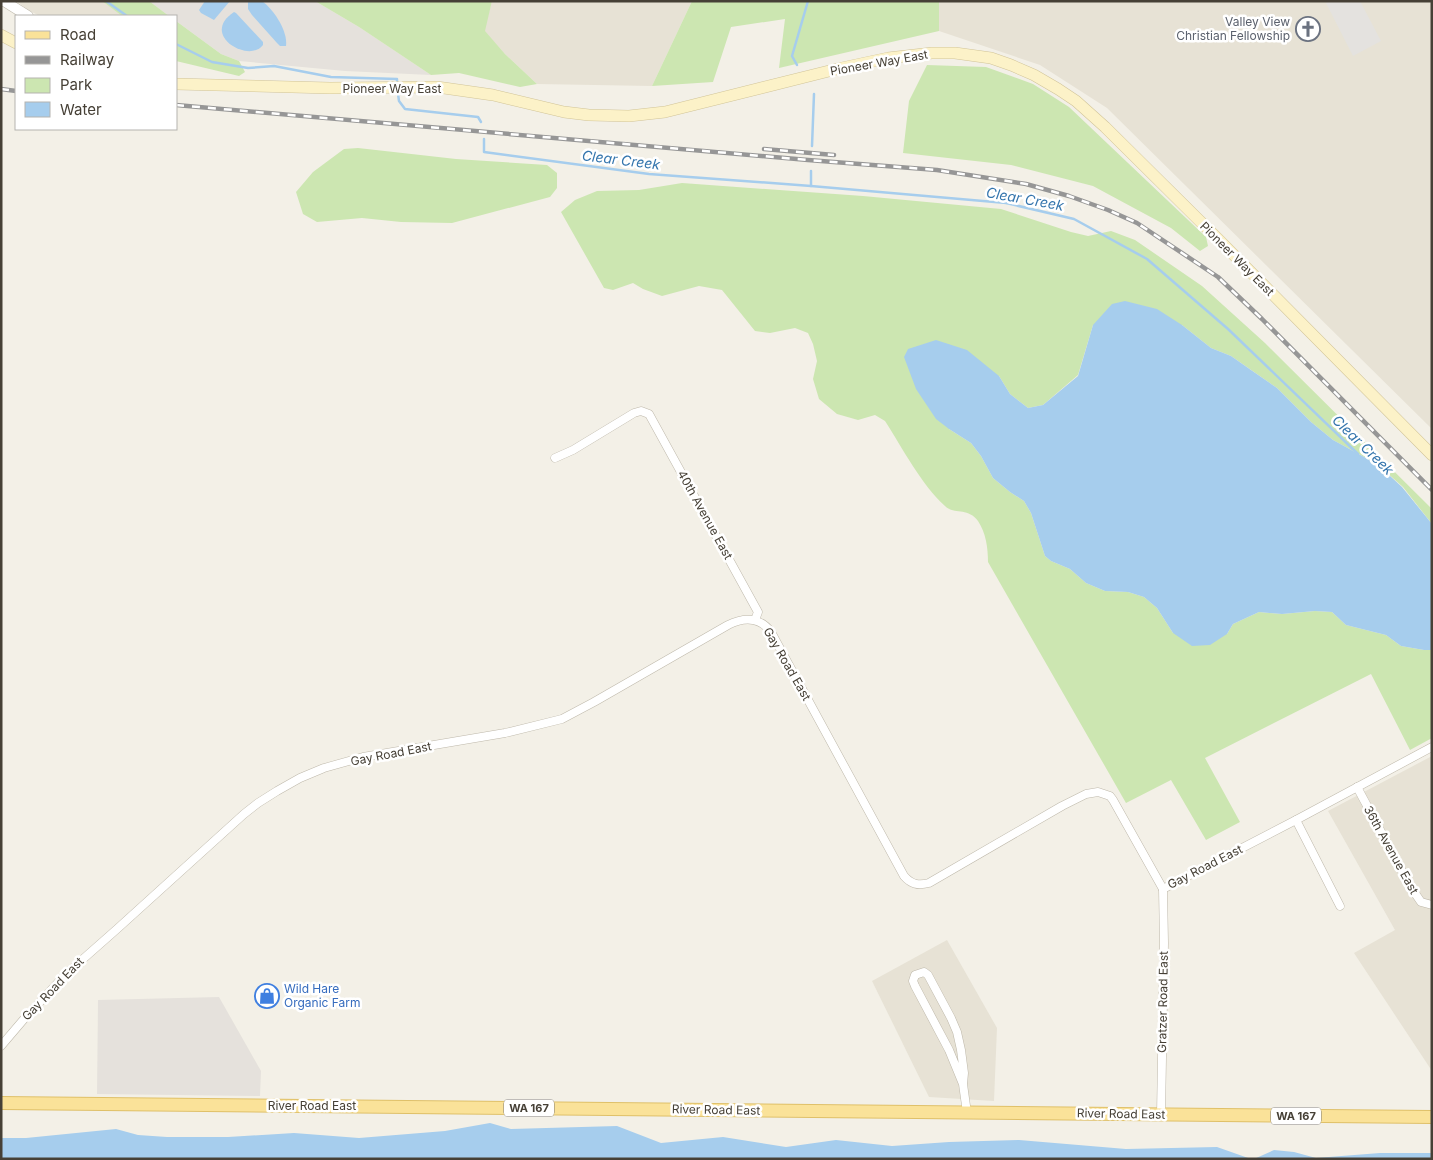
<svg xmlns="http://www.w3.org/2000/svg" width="1433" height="1160" font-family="Inter,sans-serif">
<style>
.residential{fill:#e7e2d5}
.industrial{fill:#e5e1dc}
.green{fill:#cce6b1}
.parking{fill:#e4e2df}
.water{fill:#a6cded}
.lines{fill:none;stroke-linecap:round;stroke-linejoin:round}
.stream{stroke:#a6cded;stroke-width:2.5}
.minor-casing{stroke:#beb8aa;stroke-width:9}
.tertiary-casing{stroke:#beb8aa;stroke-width:11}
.secondary-casing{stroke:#d1c498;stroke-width:12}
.primary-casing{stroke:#dfc069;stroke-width:14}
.minor{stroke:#fff;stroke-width:8}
.tertiary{stroke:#fff;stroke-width:10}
.secondary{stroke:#fcf2c8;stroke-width:11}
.primary{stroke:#fae299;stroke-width:12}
.rail-casing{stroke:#969696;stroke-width:4.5}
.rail{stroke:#fff;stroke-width:2.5;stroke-dasharray:8;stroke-linecap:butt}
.labels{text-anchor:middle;stroke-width:5;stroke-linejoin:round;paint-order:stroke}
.shield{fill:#fff;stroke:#7e7972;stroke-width:1}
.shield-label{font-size:11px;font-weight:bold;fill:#464036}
.worship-label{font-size:12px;fill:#5b616d;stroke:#fff;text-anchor:end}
.street-label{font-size:12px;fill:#464036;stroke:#fff}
.shop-label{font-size:12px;fill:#366cbe;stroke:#fff;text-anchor:start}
.water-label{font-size:14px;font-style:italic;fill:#3475ad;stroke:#fff}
</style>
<rect width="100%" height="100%" fill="#f3f0e7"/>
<!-- residential -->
<g class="residential">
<path d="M16 1H102L122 16H40L30 11Z"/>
<path d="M492 1H692L652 86 537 84 505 54 484 31Z"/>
<path d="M939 1H1432V429L1107 108 1040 65 939 31Z"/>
<path d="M1432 756V1071L1354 953 1395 930 1328 811Z"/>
<path d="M947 940 997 1028 994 1101 929 1097 872 981Z"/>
</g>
<!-- industrial -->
<g class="industrial">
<path d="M149 1H315L359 27 431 75 345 71 239 61 221 54 176 21V16H169Z"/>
<path d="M219 997 261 1071 260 1096 97 1094 98 1000Z"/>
</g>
<!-- green -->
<g class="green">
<path d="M102 1H149L169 16H122Z"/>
<path d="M315 1H492L485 31 505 54 537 84 520 87 459 73 431 75 359 27Z"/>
<path d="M692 1H939V31L779 68 785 19 731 27 713 82 652 86Z"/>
<path d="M176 21 221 54 239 61 245 72 239 76 176 61Z"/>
<path d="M927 65 986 67 1033 84 1069 107 1206 237 1208 246 1200 251 1171 228 1093 186 1011 165 903 153 909 101Z"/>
<path d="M358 148 456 159 547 165 557 173V188L550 197 452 223 401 222 362 218 317 222 303 214 296 192 313 172 344 149Z"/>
<path d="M682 183 863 196 1001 209 1071 232 1088 236 1111 231 1135 240 1202 286 1265 343 1432 509V524L1403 487 1377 464 1333 440 1311 422 1277 388 1231 356 1211 348 1182 325H1093L1078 375 1043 405 1028 408 1010 394 999 376 949 429 971 443 981 456 993 478 1010 492 1024 501 1031 513 1045 556 1051 561 1070 569 1086 583 1105 591 1128 592 1144 597 1157 608 1173 633 1227 634 1233 624 1259 612 1282 614 1315 611 1332 612 1346 625 1386 635 1401 646 1424 650H1432V738L1410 750 1371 674 1205 758 1240 822 1206 840 1171 780 1126 803 988 562C988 548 986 533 978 521 968 507 954 515 945 506 921 484 903 449 885 421L875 415 858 420 837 414 819 399 813 379 817 361 813 344 808 333 795 328 770 333 755 331 722 290 699 286 662 296 643 289 633 283 613 290 604 288 561 212 575 200 597 191 639 190Z"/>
</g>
<!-- parking -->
<path class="parking" d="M1330 1H1360L1381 41 1353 56 1326 3Z"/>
<!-- water -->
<g class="water">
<path d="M205 1H230L214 20 201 13 199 10Z"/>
<path d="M248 1H262C274 10 288 31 286 46H280L277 43 252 15 248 9Z"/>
<path d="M234 12 236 13 263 42V45C249 64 199 35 234 12Z"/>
<path d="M1125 301 1157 309 1182 325 1211 348 1231 356 1251 370 1277 388 1311 422 1333 440 1377 464 1402 487 1432 524V650H1424L1401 646 1386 635 1346 625 1332 612 1315 611 1282 614 1259 612 1233 624 1227 634 1210 645 1192 646 1173 633 1157 608 1144 597 1128 592 1105 591 1086 583 1070 569 1051 561 1045 556 1031 513 1024 501 1010 492 993 478 981 456 971 443 949 429 936 419 916 389 904 357 908 349 936 340 967 350 999 376 1010 394 1028 408 1043 405 1078 376 1093 325 1112 304Z"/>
<path d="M490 1123 511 1129 617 1126 661 1143 723 1137 786 1147 836 1140 892 1146 949 1142 1019 1140 1126 1149 1217 1147 1251 1159H1V1138H26L116 1129 138 1135 167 1137H228L294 1133 359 1138 445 1131Z"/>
<path d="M1274 1150 1294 1152 1316 1158 1380 1153H1432V1159H1254Z"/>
</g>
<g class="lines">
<!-- stream -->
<g class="stream">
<path d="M106 1 127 16"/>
<path d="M176 44 212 62 248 68 274 66 331 77 397 79V81"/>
<path d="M797 65 792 56 808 1"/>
<path d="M398 94 399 101 405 109 478 117 481 122"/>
<path d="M484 139V152L649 174 811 186 1006 203 1074 219 1147 259 1228 329 1358 454"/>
<path d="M812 146 814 94"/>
<path d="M811 186V171"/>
</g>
<defs>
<g id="minor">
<path d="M555 458 573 450 634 413 641 411 649 414 758 612 755 620"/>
<path d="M1357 787 1410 886 1421 902 1432 905"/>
<path d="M1296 820 1340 906"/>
<path d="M1 1046 24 1019 66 974 117 929 244 814 258 803 277 791 300 778 324 768 363 757 505 733 562 719 594 702 728 625C744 617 760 617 771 632L904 876C911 884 918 886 929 883L1062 806 1086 794 1098 792 1110 796 1113 800 1163 889 1296 820 1432 747"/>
<path d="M963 1084 949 1050 915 986 913 981 915 975 924 972 928 975 951 1018 957 1032 961 1050 964 1073 963 1084 967 1113"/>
<path d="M1161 1115 1164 943 1163 889"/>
</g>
<path id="tertiary" d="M4 1 28 16"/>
<g id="secondary">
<path d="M1 35 16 43"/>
<path d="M176 84 330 88 437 87 493 95 564 112 589 115 629 116 665 112 837 69 888 58 932 53H955L991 58 1011 65 1034 75 1058 89 1076 101 1105 127 1218 239 1432 455"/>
</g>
<path id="primary" d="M1 1103 1432 1117"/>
</defs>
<!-- minor casing -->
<use href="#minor" class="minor-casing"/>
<!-- tertiary casing -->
<use href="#tertiary" class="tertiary-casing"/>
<!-- secondary casing -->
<use href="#secondary" class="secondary-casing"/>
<!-- primary casing -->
<use href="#primary" class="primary-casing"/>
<!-- minor -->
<use href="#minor" class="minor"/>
<!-- tertiary -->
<use href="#tertiary" class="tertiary"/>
<!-- secondary -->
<use href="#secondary" class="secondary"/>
<!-- primary -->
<use href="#primary" class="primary"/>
<defs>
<g id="rail">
<path d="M1 89 16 91"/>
<path d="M176 105 808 160 937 170 1026 184 1069 196 1108 210 1137 223 1218 277 1262 319 1432 490"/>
<path d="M764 149 834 155"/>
</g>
</defs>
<!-- rail casing -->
<use href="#rail" class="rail-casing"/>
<!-- rail -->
<use href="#rail" class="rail"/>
</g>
<!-- icons -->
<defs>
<symbol id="church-ring" viewBox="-11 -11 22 22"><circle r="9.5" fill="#fff" stroke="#6b7280" stroke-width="1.5"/><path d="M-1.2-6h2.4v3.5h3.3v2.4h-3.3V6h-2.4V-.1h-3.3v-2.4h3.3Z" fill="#6b7280"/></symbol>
<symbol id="shop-ring" viewBox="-11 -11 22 22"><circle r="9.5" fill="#fff" stroke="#3f7fe0" stroke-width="1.5"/><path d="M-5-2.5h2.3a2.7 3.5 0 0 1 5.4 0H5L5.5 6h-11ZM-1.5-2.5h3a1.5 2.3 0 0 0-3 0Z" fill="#3f7fe0"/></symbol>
</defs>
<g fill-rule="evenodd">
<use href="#church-ring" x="1294" y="15" width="28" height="28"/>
<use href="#shop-ring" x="253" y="982" width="28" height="28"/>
</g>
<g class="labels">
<!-- shield labels -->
<g class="shield">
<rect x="504" y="1099.5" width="50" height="17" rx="4"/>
<rect x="1271" y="1107.5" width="50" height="17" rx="4"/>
</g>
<g class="shield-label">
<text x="529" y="1112">WA 167</text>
<text x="1296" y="1120">WA 167</text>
</g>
<!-- worship labels -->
<g class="worship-label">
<text x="1290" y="26">Valley View<tspan x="1290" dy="14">Christian Fellowship</tspan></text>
</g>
<!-- street labels -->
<g class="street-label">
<text transform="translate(879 63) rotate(-10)" y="4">Pioneer Way East</text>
<text x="392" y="93">Pioneer Way East</text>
<text transform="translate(1237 259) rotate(45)" y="4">Pioneer Way East</text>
<text transform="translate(705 515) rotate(61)" y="4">40th Avenue East</text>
<text transform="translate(787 664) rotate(60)" y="4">Gay Road East</text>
<text transform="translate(391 754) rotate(-11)" y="4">Gay Road East</text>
<text transform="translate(1391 850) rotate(61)" y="4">36th Avenue East</text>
<text transform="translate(1205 867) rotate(-27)" y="4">Gay Road East</text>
<text transform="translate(53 989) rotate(-46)" y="4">Gay Road East</text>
<text transform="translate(1163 1002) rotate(-89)" y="4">Gratzer Road East</text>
<text x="312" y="1110">River Road East</text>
<text transform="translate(716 1110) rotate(1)" y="4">River Road East</text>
<text transform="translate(1121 1114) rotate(1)" y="4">River Road East</text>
</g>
<!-- shop labels -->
<g class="shop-label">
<text x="284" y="993">Wild Hare<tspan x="284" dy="14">Organic Farm</tspan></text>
</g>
<!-- water labels -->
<g class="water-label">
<text transform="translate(621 160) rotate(7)" y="5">Clear Creek</text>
<text transform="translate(1025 199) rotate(10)" y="5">Clear Creek</text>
<text transform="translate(1363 445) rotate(44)" y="5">Clear Creek</text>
</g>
</g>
<!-- border -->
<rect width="1433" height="1160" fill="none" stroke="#464036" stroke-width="5"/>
<!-- legend -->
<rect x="15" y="15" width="162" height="115" fill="#ffffff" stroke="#b5b3af"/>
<rect x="25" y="31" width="25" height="8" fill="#fae299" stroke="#b5b3af"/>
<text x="60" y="40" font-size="15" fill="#464036">Road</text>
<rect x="25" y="56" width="25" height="8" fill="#969696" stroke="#b5b3af"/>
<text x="60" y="65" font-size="15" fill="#464036">Railway</text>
<rect x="25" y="78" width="25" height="15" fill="#cce6b1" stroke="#b5b3af"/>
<text x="60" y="90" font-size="15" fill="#464036">Park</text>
<rect x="25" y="102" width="25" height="15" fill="#a6cded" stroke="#b5b3af"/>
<text x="60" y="115" font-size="15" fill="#464036">Water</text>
</svg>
